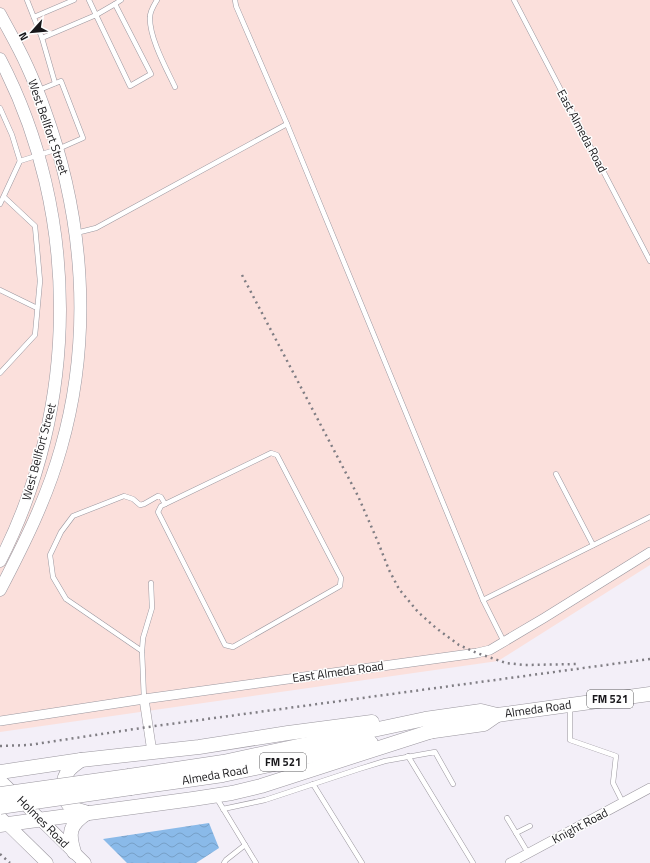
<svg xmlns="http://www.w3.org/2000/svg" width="650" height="863" font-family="'Titillium Web',sans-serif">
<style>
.industrial{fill:#fbe0dc}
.water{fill:url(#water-waves)}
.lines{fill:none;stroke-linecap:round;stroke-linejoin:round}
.lane-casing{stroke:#9b979f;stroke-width:5.5}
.street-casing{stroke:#9b979f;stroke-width:10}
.secondary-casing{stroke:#9b979f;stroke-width:13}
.primary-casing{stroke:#9b979f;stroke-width:15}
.lane{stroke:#fff;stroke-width:4.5}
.street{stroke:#fff;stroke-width:9}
.secondary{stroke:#fff;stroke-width:12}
.primary{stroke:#fff;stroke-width:14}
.rail{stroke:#807e84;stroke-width:2.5;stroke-dasharray:2 4;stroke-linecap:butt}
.primary-bridge-casing{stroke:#9b979f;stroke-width:15;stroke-linecap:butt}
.primary-bridge{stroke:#fff;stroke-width:14}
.labels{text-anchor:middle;stroke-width:3;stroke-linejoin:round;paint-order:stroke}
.shield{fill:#fefefe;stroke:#5d5c5e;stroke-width:1}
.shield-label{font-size:11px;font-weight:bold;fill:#18171a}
.street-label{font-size:12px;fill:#18171a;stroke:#fefefe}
</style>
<defs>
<pattern id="water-waves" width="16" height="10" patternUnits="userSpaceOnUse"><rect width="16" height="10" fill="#8abae9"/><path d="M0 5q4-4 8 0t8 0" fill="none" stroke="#769fc7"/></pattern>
</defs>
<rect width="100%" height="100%" fill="#f3eff8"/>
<!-- industrial -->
<path class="industrial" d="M0 0H650V565L498 661 0 732Z"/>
<!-- water -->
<path class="water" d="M209 823 219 848 196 863H127L103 839Z"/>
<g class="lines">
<defs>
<g id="lane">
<path d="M27 0 42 38"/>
<path d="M89 0 96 15 115 4"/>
<path d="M157 0C154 5 150 11 150 17 149 37 166 68 175 87"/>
<path d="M235 0 236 6 287 124 483 600 504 642"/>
<path d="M514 0 650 261"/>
<path d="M34 17 74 0"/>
<path d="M55 83 42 38 96 15 130 86 151 74 115 4 121 0"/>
<path d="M0 108 12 135 20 161"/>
<path d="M0 204 20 161 58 149 83 138 61 81 39 90"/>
<path d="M76 233 96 228 287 124"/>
<path d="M0 290 37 308"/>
<path d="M0 373 35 335 40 281 35 226 4 197"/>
<path d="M271 453 277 455 341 578 340 586 233 647 225 645 158 512 161 506Z"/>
<path d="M556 474 593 545"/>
<path d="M483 600 650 517"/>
<path d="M142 651 143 638 152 608 151 583"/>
<path d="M144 699 142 651 66 599 53 577 50 555 61 532 73 516 124 496 133 499 140 505 144 504 158 496 161 497 165 504"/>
<path d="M570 708V740L616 756 613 783 623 803"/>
<path d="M408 756 473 863"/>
<path d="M313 784 362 863"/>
<path d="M216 797 256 863"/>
<path d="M223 809 265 800 359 769 385 761 435 752 453 784"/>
<path d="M507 818 528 853"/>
<path d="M516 833 530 826"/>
<path d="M224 863 226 860 245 845"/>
</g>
<g id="street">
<path d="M144 699 152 752"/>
<path d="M0 721 144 699 477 653 490 650 544 618 650 552"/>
<path d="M510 863 650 788"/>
</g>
<g id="secondary">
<path d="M0 14C9 31 19 48 27 66 33 79 39 94 44 108 84 217 93 336 61 448 47 498 24 544 0 590"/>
<path d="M0 59C81 214 79 407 0 561"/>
<path d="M0 780 85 863"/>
<path d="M0 817 47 863"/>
</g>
<g id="primary">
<path d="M427 732 484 724 497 715"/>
<path d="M81 760C77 763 72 766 69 770 61 780 61 800 72 807 76 810 82 811 87 813"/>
<path d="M0 772 81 760 199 747 288 733 372 722"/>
<path d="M129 776 223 762 425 719 481 711 497 715 650 694"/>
<path d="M131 788 195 779 223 775 371 743"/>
<path d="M0 825 193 799 232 793 261 786 435 730"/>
<path d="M74 852C68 833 69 825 87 813"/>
</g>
</defs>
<!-- lane casing -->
<use href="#lane" class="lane-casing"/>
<!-- street casing -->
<use href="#street" class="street-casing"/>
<!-- secondary casing -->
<use href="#secondary" class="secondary-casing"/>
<!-- primary casing -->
<use href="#primary" class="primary-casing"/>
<!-- lane -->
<use href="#lane" class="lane"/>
<!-- street -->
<use href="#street" class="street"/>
<!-- secondary -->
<use href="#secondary" class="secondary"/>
<!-- primary -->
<use href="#primary" class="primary"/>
<!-- rail -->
<g class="rail">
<path d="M242 275 358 496 378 542 389 570 399 589 418 612 436 628 459 645 477 653 506 663 525 665 579 664"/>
<path d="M0 746 29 745 148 727 650 659"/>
<path d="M0 854 10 863"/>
</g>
<defs>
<g id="primary-bridge">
<path d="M0 794 129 776"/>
<path d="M0 807 131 788"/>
</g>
</defs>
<!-- primary-bridge casing -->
<use href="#primary-bridge" class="primary-bridge-casing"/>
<!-- primary-bridge -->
<use href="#primary-bridge" class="primary-bridge"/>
</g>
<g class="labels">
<!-- shield labels -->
<g class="shield">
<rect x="587" y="690" width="46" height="18" rx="3"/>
<rect x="260" y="753" width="46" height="18" rx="3"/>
</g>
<g class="shield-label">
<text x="610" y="703">FM 521</text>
<text x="283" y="766">FM 521</text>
</g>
<!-- street labels -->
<g class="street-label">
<text transform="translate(48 127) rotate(71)" y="4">West Bellfort Street</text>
<text transform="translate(582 131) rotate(62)" y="4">East Almeda Road</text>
<text transform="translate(39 452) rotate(-75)" y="4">West Bellfort Street</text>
<text transform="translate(338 672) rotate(-8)" y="4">East Almeda Road</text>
<text transform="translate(538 709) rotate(-8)" y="4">Almeda Road</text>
<text transform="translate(215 775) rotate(-10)" y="4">Almeda Road</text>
<text transform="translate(43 822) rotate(45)" y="4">Holmes Road</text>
<text transform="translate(580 826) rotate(-28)" y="4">Knight Road</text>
</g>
</g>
<!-- north arrow -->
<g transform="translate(32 32) rotate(243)" stroke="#fefefe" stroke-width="3" paint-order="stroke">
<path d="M0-3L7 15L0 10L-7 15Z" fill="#18171a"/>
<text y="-6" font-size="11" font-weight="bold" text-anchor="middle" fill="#18171a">N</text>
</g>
</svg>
